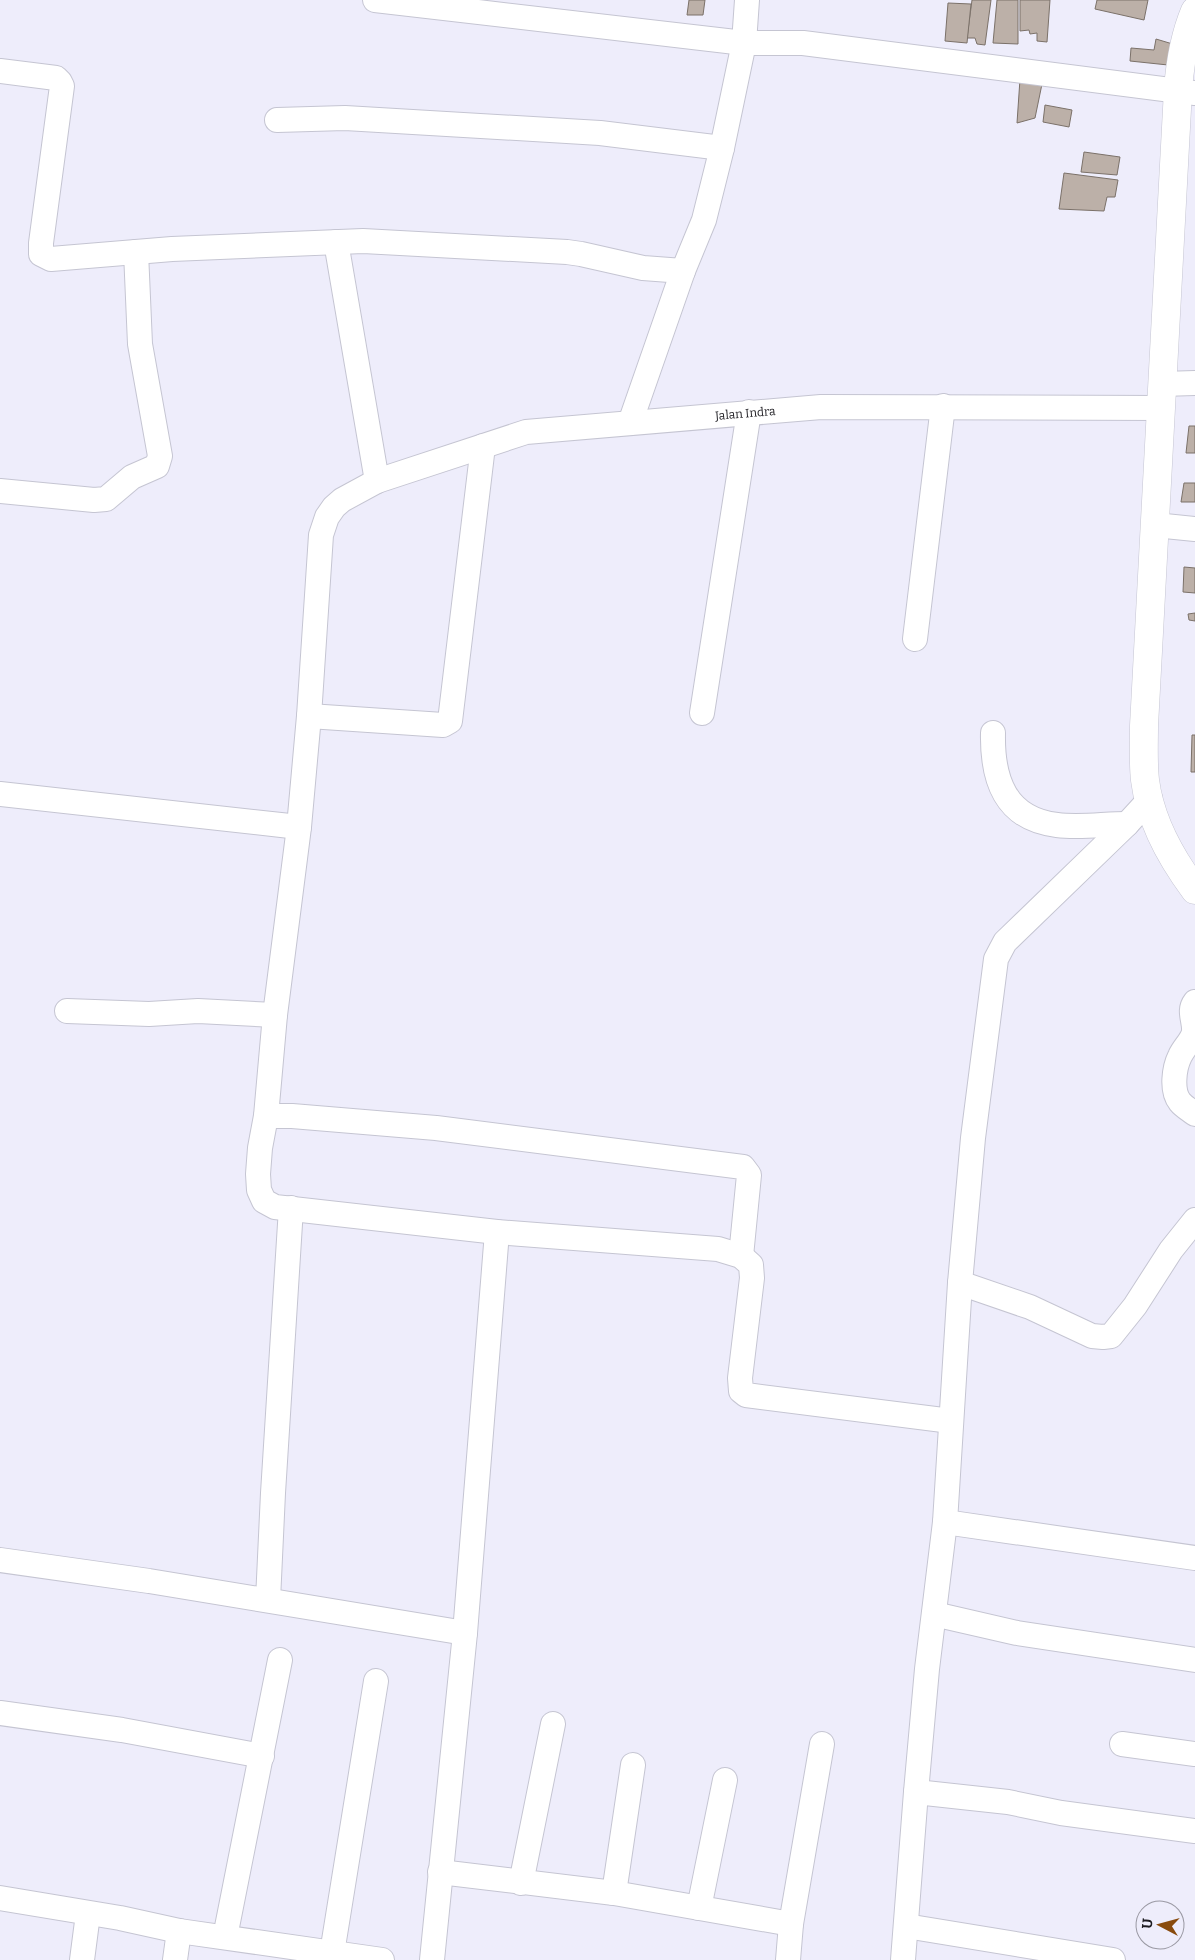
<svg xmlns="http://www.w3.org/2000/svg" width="1195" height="1960" font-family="Bitter,serif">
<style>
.building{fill:#bcb0a8;stroke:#7b7169}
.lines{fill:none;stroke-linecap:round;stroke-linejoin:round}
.minor-casing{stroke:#c5c5d2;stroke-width:26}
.major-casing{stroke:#c5c5d2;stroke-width:29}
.minor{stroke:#fff;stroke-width:24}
.major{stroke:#fff;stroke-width:28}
.labels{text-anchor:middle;stroke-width:4.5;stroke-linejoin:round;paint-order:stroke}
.street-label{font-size:12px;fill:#1c1b20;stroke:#eeedfb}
</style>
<rect width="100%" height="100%" fill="#eeedfb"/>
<!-- building -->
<g class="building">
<path d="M689 0H705L703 15H687Z"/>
<path d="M972 0H991L985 45 977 44 975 38H967Z"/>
<path d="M997 0H1018V44L993 43Z"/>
<path d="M1020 0H1050L1047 42 1037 41V33L1030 34 1029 30 1020 31Z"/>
<path d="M1097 0H1148L1144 20 1095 9Z"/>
<path d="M948 3 971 4 967 43 945 41Z"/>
<path d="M1156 39 1176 45 1168 65 1130 61 1131 48 1154 50Z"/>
<path d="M1020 79 1042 84 1035 118 1017 123Z"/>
<path d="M1045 105 1072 110 1069 127 1043 122Z"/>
<path d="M1084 152 1120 157 1117 175 1081 172Z"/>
<path d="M1064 173 1118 180 1115 197H1107L1104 211 1059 209Z"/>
<path d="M1189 426H1195V453H1186Z"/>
<path d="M1184 483H1195V502H1181Z"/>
<path d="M1184 567 1195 568V593L1183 592Z"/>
<path d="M1195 613V621L1189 620 1188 614Z"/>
<path d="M1192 735H1195V772H1191Z"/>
</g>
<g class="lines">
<defs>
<g id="minor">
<path d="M375 0 744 43H803L1195 93"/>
<path d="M0 71 56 78 60 82 62 86 41 243V254L51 259 172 249 363 241 567 252 581 254 643 268 683 271"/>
<path d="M277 120 345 118 600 133 722 148"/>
<path d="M336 242 377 481"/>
<path d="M1162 384 1195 383"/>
<path d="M630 423 683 271 704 220 722 148 744 43 747 0"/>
<path d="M0 491 94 500 106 499 132 477 157 466 160 456 140 344 136 252"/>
<path d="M1155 525 1195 529"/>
<path d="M915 639 943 406"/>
<path d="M702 713 749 412"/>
<path d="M309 716 443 725 450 721 483 446"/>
<path d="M993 733C992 779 1005 819 1057 825 1080 828 1104 824 1127 824"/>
<path d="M0 794 299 827"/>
<path d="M1195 1002C1188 1011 1195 1021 1194 1032 1192 1041 1184 1047 1180 1056 1174 1068 1171 1091 1180 1102 1184 1107 1190 1110 1195 1114"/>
<path d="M67 1011 149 1014 198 1011 275 1015"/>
<path d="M266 1116H292L436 1128 743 1167 749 1175 741 1256"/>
<path d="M960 1283 1030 1307 1092 1336 1103 1337 1111 1336 1135 1306 1171 1250 1195 1220"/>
<path id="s1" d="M951 1421 746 1395 741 1391 740 1378 752 1278 751 1265 741 1256 718 1249 497 1232 275 1207 264 1201 259 1190 258 1174 260 1148 266 1116 275 1015 299 827 309 716 321 535 327 517 334 507 342 500 377 481 526 432 821 407 1162 408"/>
<path d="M945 1522 1195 1558"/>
<path d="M0 1560 149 1581 465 1633"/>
<path d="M268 1600 273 1493 291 1208"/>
<path d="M934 1614 1017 1633 1195 1660"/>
<path d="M0 1713 122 1730 262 1756"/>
<path d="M1122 1744 1195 1754"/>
<path d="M916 1792 1008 1802 1061 1813 1195 1831"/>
<path d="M440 1872 614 1893 791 1924"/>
<path d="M521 1883 553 1724"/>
<path d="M614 1893 633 1765"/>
<path d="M0 1898 120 1918 179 1931 382 1960"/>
<path d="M699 1908 725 1780"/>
<path d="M906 1926 1113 1960"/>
<path d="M225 1937 280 1660"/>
<path d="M332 1953 376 1681"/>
<path d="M82 1960 88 1914"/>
<path d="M175 1960 179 1931"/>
<path d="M432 1960 465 1633 497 1232"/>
<path d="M788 1960 791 1924 822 1744"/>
<path d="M903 1960 916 1792 927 1669 945 1522 960 1283 973 1138 996 959 1005 942 1127 824 1150 799"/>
</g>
<path id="major" d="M1195 11C1184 37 1180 62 1178 90L1144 726C1144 744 1143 762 1145 780 1150 820 1171 858 1195 890"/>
</defs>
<!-- minor casing -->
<use href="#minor" class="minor-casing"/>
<!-- major casing -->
<use href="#major" class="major-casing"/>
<!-- minor -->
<use href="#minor" class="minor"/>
<!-- major -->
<use href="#major" class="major"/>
</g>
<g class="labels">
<!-- street labels -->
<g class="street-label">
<text dy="4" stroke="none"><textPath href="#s1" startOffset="1964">Jalan Indra</textPath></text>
</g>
</g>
<!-- north arrow -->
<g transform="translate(1160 1925) rotate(276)"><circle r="24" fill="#eeedfb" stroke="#9a99a3"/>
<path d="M0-4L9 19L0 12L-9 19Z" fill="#894b0e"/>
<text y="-8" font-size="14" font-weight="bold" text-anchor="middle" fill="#1c1b20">U</text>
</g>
</svg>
